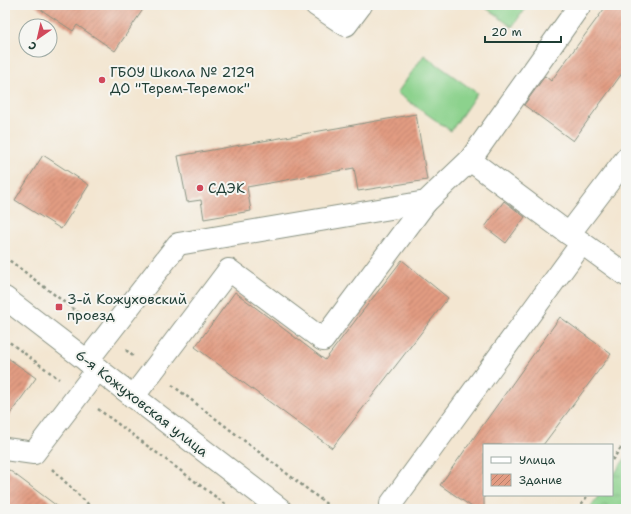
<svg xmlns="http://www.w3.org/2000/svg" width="631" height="514" font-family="'Shantell Sans',sans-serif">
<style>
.park{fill:url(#park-tufts);stroke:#568860}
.pitch{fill:#8cd28d;stroke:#568860}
.building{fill:url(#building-hatch)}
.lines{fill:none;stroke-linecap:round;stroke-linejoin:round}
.minor-casing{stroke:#899282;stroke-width:24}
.path{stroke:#899282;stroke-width:2.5;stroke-dasharray:3 3;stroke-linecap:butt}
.minor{stroke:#fff;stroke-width:22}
.poi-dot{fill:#d1495b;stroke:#f6f6f2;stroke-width:1.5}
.labels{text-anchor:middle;stroke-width:4;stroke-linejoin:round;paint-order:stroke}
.poi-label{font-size:14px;fill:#1f3d34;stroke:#f6f6f2;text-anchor:start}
.street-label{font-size:14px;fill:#1f3d34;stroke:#f6f6f2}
</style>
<defs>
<pattern id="park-tufts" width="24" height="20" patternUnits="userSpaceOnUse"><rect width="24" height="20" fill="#8cd28d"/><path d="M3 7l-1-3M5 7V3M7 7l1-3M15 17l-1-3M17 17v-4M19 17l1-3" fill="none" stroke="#72ac74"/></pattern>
<pattern id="building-hatch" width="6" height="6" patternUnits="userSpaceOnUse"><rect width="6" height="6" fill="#e29b82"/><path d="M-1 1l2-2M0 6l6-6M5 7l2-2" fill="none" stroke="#b7806b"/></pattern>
</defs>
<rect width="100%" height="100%" fill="#f6f6f2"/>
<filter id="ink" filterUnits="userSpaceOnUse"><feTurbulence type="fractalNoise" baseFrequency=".025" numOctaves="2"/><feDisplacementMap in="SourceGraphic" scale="8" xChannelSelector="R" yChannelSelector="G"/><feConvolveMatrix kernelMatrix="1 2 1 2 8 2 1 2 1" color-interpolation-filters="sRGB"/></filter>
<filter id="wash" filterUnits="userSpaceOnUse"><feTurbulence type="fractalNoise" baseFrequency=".012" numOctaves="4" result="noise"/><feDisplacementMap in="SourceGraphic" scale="16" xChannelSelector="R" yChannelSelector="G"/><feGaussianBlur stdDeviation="0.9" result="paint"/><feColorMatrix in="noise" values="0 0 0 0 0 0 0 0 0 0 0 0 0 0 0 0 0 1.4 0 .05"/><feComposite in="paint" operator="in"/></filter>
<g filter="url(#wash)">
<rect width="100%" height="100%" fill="#f3e6d1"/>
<!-- park -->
<g class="park">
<path d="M482 5H528L512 27Z"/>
<path d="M626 457V509H589L599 495H612V477Z"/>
</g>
<!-- pitch -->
<path class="pitch" d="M424 55 477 93 451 131 397 93Z"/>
<g id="blocks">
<!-- building -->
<g class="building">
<path d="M34 5H146L115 51 77 25 73 31Z"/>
<path d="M607 5H626V68L573 141 524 105 545 76 551 81Z"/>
<path d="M416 114 427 180 358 191 354 168 247 187 251 211 204 219 201 200 187 202 178 156Z"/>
<path d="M43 155 89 185 61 229 15 200Z"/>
<path d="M504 201 525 217 506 243 485 227Z"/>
<path d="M402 260 448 298 332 448 195 347 235 292 325 360Z"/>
<path d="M560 317 611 354 543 445H484V509H475L440 485Z"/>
<path d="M5 356 36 378 5 421Z"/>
<path d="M5 467 61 509H5Z"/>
</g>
</g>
</g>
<g filter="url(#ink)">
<use href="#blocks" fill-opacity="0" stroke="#899282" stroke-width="1"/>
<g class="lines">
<defs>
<g id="minor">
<path d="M316 5 346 25 361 5"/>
<path d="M470 160 580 5"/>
<path d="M571 235 626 275"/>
<path d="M5 298 280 509"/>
<path d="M87 361 178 244 426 202 470 160 569 234 626 159"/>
<path d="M133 397 229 270 323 340 426 202"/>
<path d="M5 449 34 453 98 369"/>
<path d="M391 504 582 243"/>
</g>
</defs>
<!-- minor casing -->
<use href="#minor" class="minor-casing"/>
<!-- path -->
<g class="path">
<path d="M5 257 89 321"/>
<path d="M5 339 59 379"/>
<path d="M126 350 134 357"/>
<path d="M172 385 333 509"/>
<path d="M98 409 232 509"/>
<path d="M612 460 626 441"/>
<path d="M52 469 93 509"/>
<path d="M578 509 588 495"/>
</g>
<!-- minor -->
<use href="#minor" class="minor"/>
</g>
</g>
<!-- markers -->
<g class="poi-dot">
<circle cx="102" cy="80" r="4"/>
<circle cx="200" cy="188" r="4"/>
<rect x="55" y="303" width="8" height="8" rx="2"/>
</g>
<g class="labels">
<!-- poi labels -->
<g class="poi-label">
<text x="110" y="77">ГБОУ Школа № 2129<tspan x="110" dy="16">ДО "Терем-Теремок"</tspan></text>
<text x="208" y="193">СДЭК</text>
<text x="67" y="304">3-й Кожуховский<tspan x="67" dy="16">проезд</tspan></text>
</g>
<!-- street labels -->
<g class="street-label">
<text transform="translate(142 403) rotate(38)" y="5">6-я Кожуховская улица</text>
</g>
</g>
<!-- margin -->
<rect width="631" height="514" fill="none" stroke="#f6f6f2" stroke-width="20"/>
<!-- legend -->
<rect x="483" y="444" width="130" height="52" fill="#f6f6f2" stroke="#a0aca6"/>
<rect x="491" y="457" width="20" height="6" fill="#ffffff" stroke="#a0aca6"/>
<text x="519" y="464" font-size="12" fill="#1f3d34">Улица</text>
<rect x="491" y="474" width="20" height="12" fill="url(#building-hatch)" stroke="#a0aca6"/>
<text x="519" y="484" font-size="12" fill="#1f3d34">Здание</text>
<!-- north arrow -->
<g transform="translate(38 38) rotate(214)"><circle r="19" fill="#f6f6f2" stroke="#a0aca6"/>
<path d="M0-3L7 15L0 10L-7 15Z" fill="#d1495b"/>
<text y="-6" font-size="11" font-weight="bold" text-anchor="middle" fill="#1f3d34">С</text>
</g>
<!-- scale -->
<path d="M485 36v6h76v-6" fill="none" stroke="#1f3d34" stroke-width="2"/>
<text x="491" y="36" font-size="12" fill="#1f3d34" stroke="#f6f6f2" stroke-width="3" paint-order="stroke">20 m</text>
</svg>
